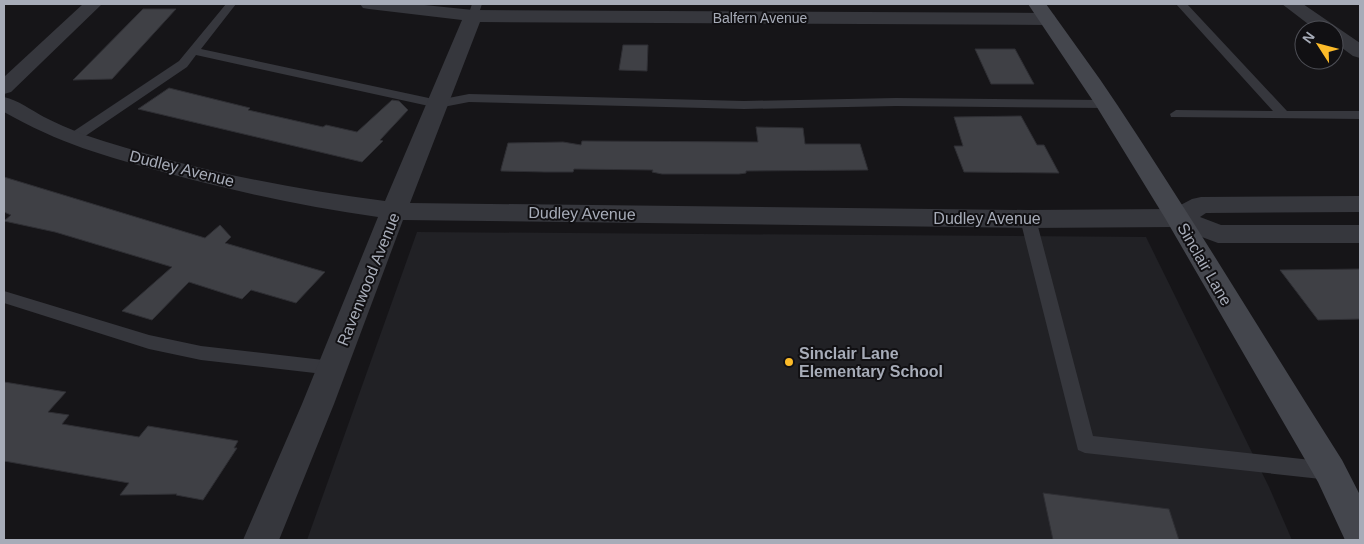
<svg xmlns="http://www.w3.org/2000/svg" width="1364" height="544" font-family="Arial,sans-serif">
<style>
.built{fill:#212125}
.building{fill:#3f4045;stroke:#2f2f34}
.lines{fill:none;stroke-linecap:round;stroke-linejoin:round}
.lane{fill:#36373d;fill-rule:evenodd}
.street{fill:#36373d;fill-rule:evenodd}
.secondary{fill:#44464d;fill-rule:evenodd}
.poi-dot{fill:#fcbb29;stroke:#111013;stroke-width:2}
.labels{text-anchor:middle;stroke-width:4;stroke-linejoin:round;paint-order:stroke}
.far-street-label{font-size:14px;fill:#a7acb8;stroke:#111013}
.street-label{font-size:16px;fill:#a7acb8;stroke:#111013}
.poi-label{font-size:16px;font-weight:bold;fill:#a7acb8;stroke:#111013;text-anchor:start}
</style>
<rect width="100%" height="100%" fill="#161518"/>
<!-- built -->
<path class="built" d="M417 232 1146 237 1269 487 1292 540H307Z"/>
<!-- building -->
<g class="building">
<path d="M143 9H176L112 79 73 80Z"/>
<path d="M623 45H648L647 71 619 70Z"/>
<path d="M975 49H1015L1034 84H991Z"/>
<path d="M169 88 250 108 248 110 323 127 326 125 357 132 392 100 399 101 408 110 380 140 383 141 362 162 138 109Z"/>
<path d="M1021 116 1037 145H1044L1059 173 964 172 954 146H963L954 117Z"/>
<path d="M756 127 803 128 805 144H860L868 170 746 171V173L739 174H662L652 172 653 170 574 169 573 172H545L501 171V169L508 143 563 142 581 145 582 141 758 142Z"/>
<path d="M4 177 205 238 220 225 231 237 225 243 325 272 296 303 251 290 242 299 189 282 152 320 122 311 172 267 55 232 4 221 11 215 4 212Z"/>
<path d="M1360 269V319L1318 320 1280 270Z"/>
<path d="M4 382 66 392 48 412 69 415 62 424 139 437 148 426 238 441 234 448H237L203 500 176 495 177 494 120 495 129 483 4 461Z"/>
<path d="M1043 493 1169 509 1179 540H1053Z"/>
</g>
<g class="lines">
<!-- lane -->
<g class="lane">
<path d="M226 4H236L201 49 438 100 469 94 744 101 896 98 1106 100 1112 104 1106 108 896 106 744 109 469 102 438 108 196 55 187 67 78 141H68L66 138 68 135 179 61Z"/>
<path d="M472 4H482L478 16 473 19 468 16Z"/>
<path d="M1176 4H1187L1287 111H1360V119L1171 117 1170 114 1176 110 1273 111Z"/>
<path d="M1028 214 1033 215 1036 219 1093 436 1330 462 1337 465 1340 471 1337 477 1330 480 1085 453 1078 450 1020 219 1023 215Z"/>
<path d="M4 291 149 335 201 346 332 361 338 363 341 368 338 373 332 375 201 360 149 349 4 303Z"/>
</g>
<!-- street -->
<g class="street">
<path d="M83 4H102L11 92 4 94V77Z"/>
<path d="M360 4H415L473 10 1047 13 1054 15 1056 19 1054 23 1047 25 480 22 410 203 1028 210 1173 209 1192 199 1201 197 1360 196V212L1206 213 1200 217 1221 225H1360V243H1218L1175 227 1028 228 403 220 334 404 279 540H243L302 404 378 217C307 207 237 192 167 173 107 157 58 143 4 112V97C18 100 31 110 44 117 56 123 70 129 82 134 180 167 283 188 385 201L462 20 369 9 363 8Z"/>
<path d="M1282 4H1303L1360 43V58L1353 56 1334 42V30H1316Z"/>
</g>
<!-- secondary -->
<path class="secondary" d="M1028 4H1046C1070 38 1095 71 1118 106 1195 222 1267 342 1342 460L1360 495V540H1345L1318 482 1165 218 1095 104Z"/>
</g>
<!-- markers -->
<circle class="poi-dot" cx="789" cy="362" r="5"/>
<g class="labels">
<!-- far-street labels -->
<g class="far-street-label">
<text x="760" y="23">Balfern Avenue</text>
</g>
<!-- street labels -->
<g class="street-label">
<text transform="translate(182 168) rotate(14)" y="6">Dudley Avenue</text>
<text transform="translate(582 213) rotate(1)" y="6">Dudley Avenue</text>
<text x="987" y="224">Dudley Avenue</text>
<text transform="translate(1205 264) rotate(60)" y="6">Sinclair Lane</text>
<text transform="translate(368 279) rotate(-68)" y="6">Ravenwood Avenue</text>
</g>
<!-- poi labels -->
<g class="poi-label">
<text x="799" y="359">Sinclair Lane<tspan x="799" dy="18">Elementary School</tspan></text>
</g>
</g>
<!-- border -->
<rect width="1364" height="544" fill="none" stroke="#a7acb8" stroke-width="10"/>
<!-- north arrow -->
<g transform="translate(1319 45) rotate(306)"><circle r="24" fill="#111013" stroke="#4d4e55"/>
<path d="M0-4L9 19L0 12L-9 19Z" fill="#fcbb29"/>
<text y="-8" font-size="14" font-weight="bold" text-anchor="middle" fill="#a7acb8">N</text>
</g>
</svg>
